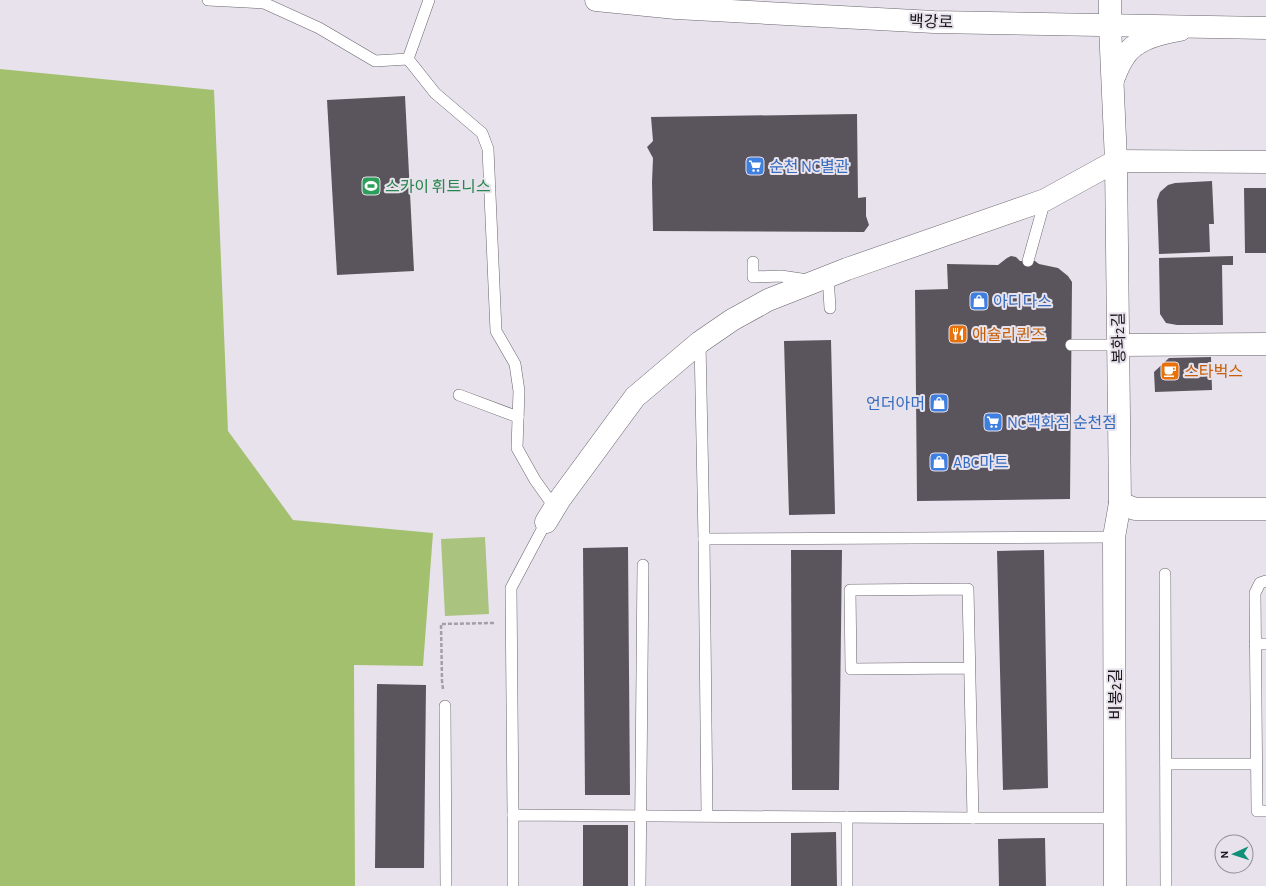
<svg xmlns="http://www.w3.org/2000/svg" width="1266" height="886" font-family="'Alegreya Sans','Noto Sans KR',sans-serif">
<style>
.green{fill:#aac37e}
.forest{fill:#a3c06f}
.building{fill:#5a555d}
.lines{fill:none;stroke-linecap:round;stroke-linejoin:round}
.service-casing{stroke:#6a656e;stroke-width:12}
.minor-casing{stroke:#6a656e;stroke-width:23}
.tertiary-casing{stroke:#6a656e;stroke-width:23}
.primary-casing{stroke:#6a656e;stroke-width:23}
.path{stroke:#a49fa7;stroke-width:2.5;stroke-dasharray:4 2;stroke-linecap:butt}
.service{stroke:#fff;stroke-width:11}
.minor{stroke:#fff;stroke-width:22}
.tertiary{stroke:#fff;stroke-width:22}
.primary{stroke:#fff;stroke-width:22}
.labels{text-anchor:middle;stroke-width:4;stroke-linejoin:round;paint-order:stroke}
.street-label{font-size:16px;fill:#171519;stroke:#e8e2ec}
.shop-label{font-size:16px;fill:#366cbe;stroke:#e8e2ec;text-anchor:start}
.leisure-label{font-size:16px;fill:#27864d;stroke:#e8e2ec;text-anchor:start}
.food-label{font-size:16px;fill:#c56008;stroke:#e8e2ec;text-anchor:start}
</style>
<rect width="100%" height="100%" fill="#e8e2ec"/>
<!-- green -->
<path class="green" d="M485 537 489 614 445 616 441 539Z"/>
<!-- forest -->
<path class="forest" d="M0 69 214 90 228 431 293 520 433 533 423 666 354 665 355 886H0Z"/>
<!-- building -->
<g class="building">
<path d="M405 96 414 271 337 275 327 100Z"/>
<path d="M857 114 858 198 866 197V216L869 225 864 232 653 231 652 182 653 158 647 147 653 141 651 117Z"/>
<path d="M1212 181 1214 224H1209L1210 252 1159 254 1157 200 1160 192 1168 185 1175 183Z"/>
<path d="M1244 188H1266V253H1245Z"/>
<path d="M1011 256 1016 257 1020 261H1035L1039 264 1058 268 1068 276 1072 282 1070 499 917 501 915 290 948 289 947 264 998 265 1007 258Z"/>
<path d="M1233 256V265H1222L1223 325H1177L1166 323 1160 314 1159 258Z"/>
<path d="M831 340 835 514 789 515 784 341Z"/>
<path d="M1211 357 1212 390 1155 392 1154 372 1169 358Z"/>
<path d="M628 547 630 795H585L583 548Z"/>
<path d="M791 550H842L839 790H792Z"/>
<path d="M1044 550 1048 788 1003 790 997 551Z"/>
<path d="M377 684 426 685 424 868H375Z"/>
<rect x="583" y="825" width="45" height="61"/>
<path d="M836 832 837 886H791V833Z"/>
<path d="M1045 838 1046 886H999L998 839Z"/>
</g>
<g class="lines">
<defs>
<g id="service">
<path d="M208 0 264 3 319 28 375 61 408 59"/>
<path d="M429 0 408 59 435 93 482 133 488 149 496 331 515 364 519 391 517 448 535 480 555 508"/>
<path d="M1028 261 1045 200"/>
<path d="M753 262V277L781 276 808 280"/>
<path d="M828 276 830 308"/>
<path d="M700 342 704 539 707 815"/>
<path d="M1071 345H1118"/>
<path d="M459 395 518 417"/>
<path d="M704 539 1114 537"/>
<path d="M1165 574 1166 886"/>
<path d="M1266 581 1260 583 1255 593 1257 811H1266"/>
<path d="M1255 644H1266"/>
<path d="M445 706 446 886"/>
<path d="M1166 764H1256"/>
<path d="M513 815 511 588 546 522"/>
<path d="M847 817V886"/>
<path d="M973 818H1115"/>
<path d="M513 886V815L973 818 968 589 850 590 851 669 969 668"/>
<path d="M640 886 643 565"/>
</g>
<g id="minor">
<path d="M1118 345 1266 344"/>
<path d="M546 522 560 499 635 397 700 342 732 320 768 300 847 269 1045 200 1116 161 1266 162"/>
<path d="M1115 886 1114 537 1120 503"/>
</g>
<g id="tertiary">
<path d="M1110 0V26L1116 161 1120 503 1135 509H1266"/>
<path d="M1113 80C1116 72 1119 64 1124 57 1135 39 1161 33 1180 30"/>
</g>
<path id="primary" d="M596 0 676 8 934 22 1266 28"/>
</defs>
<!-- service casing -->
<use href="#service" class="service-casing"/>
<!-- minor casing -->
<use href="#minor" class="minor-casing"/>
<!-- tertiary casing -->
<use href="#tertiary" class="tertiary-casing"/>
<!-- primary casing -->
<use href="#primary" class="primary-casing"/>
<!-- path -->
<path class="path" d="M443 689 442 681 441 624 494 623"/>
<!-- service -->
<use href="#service" class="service"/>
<!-- minor -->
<use href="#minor" class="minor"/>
<!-- tertiary -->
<use href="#tertiary" class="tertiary"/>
<!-- primary -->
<use href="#primary" class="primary"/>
</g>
<!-- icons -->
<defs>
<symbol id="supermarket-square" viewBox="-11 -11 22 22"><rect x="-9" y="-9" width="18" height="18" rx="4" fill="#3f7fe0" stroke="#e8e2ec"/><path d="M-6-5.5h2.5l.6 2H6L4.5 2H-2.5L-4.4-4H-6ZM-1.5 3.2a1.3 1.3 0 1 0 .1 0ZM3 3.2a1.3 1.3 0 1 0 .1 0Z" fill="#fff"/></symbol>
<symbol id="stadium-square" viewBox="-11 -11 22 22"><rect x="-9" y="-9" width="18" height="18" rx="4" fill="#2e9e5b" stroke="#e8e2ec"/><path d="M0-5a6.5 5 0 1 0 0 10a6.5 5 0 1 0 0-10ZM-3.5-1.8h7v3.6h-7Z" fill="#fff"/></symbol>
<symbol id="shop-square" viewBox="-11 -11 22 22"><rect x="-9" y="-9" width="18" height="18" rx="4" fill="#3f7fe0" stroke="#e8e2ec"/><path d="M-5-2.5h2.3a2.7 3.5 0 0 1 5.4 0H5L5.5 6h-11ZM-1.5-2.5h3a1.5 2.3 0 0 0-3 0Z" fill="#fff"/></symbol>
<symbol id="restaurant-square" viewBox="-11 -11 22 22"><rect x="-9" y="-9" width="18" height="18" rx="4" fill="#e8710a" stroke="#e8e2ec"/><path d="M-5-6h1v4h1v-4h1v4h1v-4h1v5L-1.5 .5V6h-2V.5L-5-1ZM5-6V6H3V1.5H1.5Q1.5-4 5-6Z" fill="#fff"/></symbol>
<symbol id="cafe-square" viewBox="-11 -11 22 22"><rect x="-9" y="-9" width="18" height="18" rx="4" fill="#e8710a" stroke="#e8e2ec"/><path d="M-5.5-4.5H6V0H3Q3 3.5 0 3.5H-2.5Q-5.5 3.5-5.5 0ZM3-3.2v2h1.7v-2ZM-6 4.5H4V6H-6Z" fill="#fff"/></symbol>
</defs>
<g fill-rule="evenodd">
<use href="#supermarket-square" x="744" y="155" width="22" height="22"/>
<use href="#stadium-square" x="360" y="175" width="22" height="22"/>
<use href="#shop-square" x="968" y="290" width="22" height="22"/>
<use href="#restaurant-square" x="947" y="323" width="22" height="22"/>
<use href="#cafe-square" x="1159" y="360" width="22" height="22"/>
<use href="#shop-square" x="928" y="392" width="22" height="22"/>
<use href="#supermarket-square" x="982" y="411" width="22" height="22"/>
<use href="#shop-square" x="928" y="451" width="22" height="22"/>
</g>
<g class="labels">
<!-- street labels -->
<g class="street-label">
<text transform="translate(931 21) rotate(2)" y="6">백강로</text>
<text transform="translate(1118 338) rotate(-91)" y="6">봉화2길</text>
<text transform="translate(1115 694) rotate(-90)" y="6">비봉2길</text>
</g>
<!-- shop labels -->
<g class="shop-label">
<text x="769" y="172">순천 NC별관</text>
<text x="993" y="307">아디다스</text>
<text x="925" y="409" text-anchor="end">언더아머</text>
<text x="1007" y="428">NC백화점 순천점</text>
<text x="953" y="468">ABC마트</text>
</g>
<!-- leisure labels -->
<g class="leisure-label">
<text x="385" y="192">스카이 휘트니스</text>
</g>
<!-- food labels -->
<g class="food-label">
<text x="972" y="340">애슐리퀸즈</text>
<text x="1184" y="377">스타벅스</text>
</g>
</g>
<!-- north arrow -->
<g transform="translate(1234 854) rotate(267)"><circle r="19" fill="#e8e2ec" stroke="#949098"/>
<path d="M0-3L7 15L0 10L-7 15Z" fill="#109077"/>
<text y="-6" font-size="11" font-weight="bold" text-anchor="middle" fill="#171519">N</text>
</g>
</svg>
